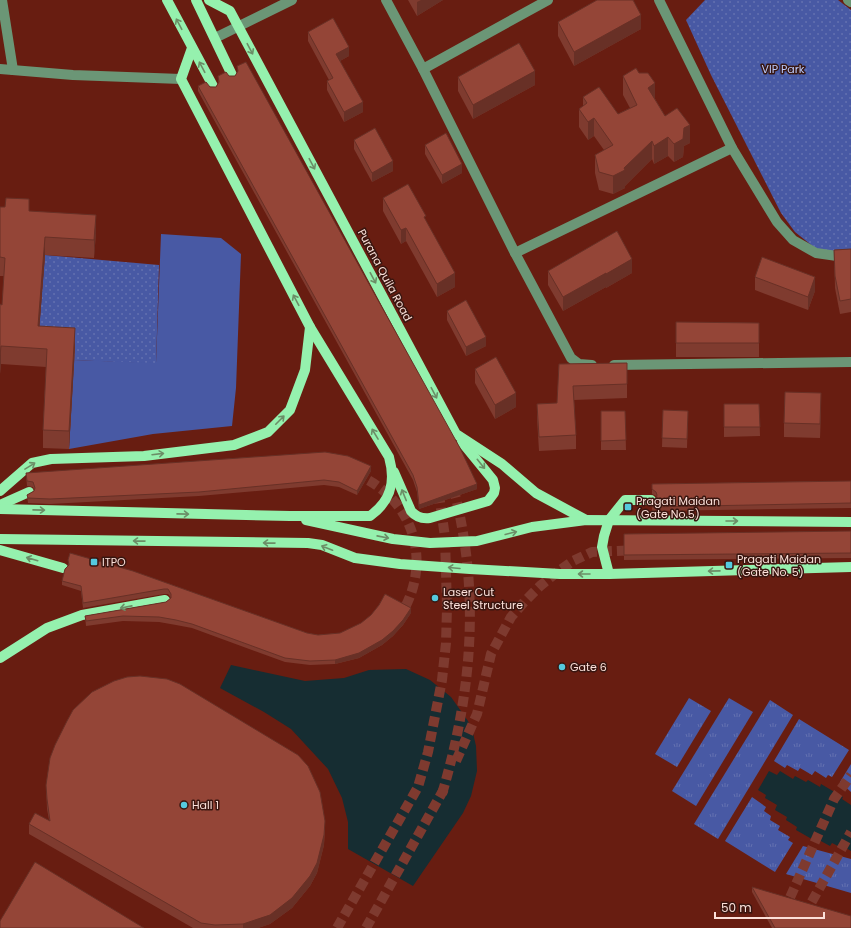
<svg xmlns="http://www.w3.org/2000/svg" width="851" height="928" font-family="Poppins,sans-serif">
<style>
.grass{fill:url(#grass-tufts)}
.park{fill:url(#park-dots)}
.pitch{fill:#4859a4}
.water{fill:#162d32}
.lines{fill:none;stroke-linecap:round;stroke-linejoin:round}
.minor-tunnel{stroke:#7e3a2f;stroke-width:10;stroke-dasharray:10 5;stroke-linecap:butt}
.major-tunnel{stroke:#7e3a2f;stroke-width:10;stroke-dasharray:10 5;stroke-linecap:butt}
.minor{stroke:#6b9676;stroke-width:10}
.major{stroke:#95f1ae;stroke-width:10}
.wall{fill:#7f3b2f}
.shaded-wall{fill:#683026}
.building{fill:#944537;stroke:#683026}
.oneway{stroke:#6b8e67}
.poi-dot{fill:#55cadf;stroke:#381610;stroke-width:1.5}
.labels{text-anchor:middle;stroke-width:3;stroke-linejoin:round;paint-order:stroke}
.park-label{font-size:11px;fill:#bccbfd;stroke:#381610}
.street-label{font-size:11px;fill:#fce0d9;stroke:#381610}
.poi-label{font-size:11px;fill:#fce0d9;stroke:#381610;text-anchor:start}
</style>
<defs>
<pattern id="grass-tufts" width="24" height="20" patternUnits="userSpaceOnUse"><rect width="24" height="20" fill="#4859a4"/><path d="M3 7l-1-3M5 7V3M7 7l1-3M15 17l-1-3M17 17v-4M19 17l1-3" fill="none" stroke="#6371b0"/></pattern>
<pattern id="park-dots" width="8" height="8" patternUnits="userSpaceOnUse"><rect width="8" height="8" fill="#4859a4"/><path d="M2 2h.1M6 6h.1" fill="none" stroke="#6371b0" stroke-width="1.8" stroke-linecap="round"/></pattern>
</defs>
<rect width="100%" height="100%" fill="#681d11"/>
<!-- grass -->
<g class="grass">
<path d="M689 698 711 711 677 767 655 754Z"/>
<path d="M729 698 753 712 696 806 672 791Z"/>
<path d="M770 700 793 715 718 839 694 824Z"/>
<path d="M799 719 849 750 832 777 828 775 826 778 815 771 812 775 800 768 798 771 787 765 785 768 774 761Z"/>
<path d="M851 764V792L840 782Z"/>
<path d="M752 797 766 807 764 811 771 816 770 820 780 826 778 830 790 837 788 840 793 843 775 872 725 841Z"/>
<path d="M803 846 851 859V893L786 874Z"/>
</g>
<!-- park -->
<g class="park">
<path d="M705 0H838L851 10V253L825 256 795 232 781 213 711 75 686 20Z"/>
<path d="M45 255 159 265 156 364 74 360 38 344Z"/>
</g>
<!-- pitch -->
<path class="pitch" d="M161 234 221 238 241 254 236 388 232 426 153 434 69 449 74 360 156 363Z"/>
<!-- water -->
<g class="water">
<path d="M231 665 305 681 344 678 369 670 406 669 430 680 451 697 468 721 473 733 476 746 477 771 471 796 463 813 413 886 348 849V822L342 798 328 769 291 729 264 712 220 688Z"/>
<path d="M769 771 777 775 780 771 793 779 795 776 806 782 808 780 820 787 821 784 843 797 842 799 851 805V851L843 846 842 848 832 843 830 846 819 840 817 842 796 830 797 827 786 820 787 817 775 810 777 805 765 798 766 795 758 790Z"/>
</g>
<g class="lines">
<!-- minor-tunnel -->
<g class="minor-tunnel">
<path d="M784 911 834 799 851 775"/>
<path d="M797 928 851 832"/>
</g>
<!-- major-tunnel -->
<g class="major-tunnel">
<path d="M355 474C414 497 434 563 400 616"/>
<path d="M456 761 477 714 491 654 511 617 525 601 540 586 556 573 573 561 592 552 637 550"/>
<path d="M442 794C466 713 477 630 465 546 462 525 458 504 452 484"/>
<path d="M337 928 418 787 428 752 442 680 446 643 447 608 445 537 440 502 437 490"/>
<path d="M366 928 444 789"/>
</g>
<!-- minor -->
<g class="minor">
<path d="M2 0 13 70"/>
<path d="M386 0 423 69 515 253 571 358 579 364 592 365"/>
<path d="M848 0 851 2"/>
<path d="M215 38 292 0"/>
<path d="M0 69 73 75 181 79"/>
<path d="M423 69 548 0"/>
<path d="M732 148 777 222 793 240 816 253 837 256 851 255"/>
<path d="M515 253 732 148 659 0"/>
<path d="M614 365 851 362"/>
</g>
<!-- major -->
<g class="major">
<path d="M167 0 213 86"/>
<path d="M196 0 232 75"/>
<path d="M209 0 230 11 456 434 502 464 536 493 586 520"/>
<path d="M394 472 411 511C416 517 422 519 430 518L488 501 494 493 495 488 493 480 462 442"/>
<path d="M0 491 32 463 51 459 144 456 234 445 268 432 290 410 305 370 310 327 181 79 192 48"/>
<path d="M0 505 29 492"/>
<path d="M0 509 290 516H370C391 501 396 482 389 457L310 327"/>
<path d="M306 520 393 539 430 543 477 541 532 527 586 520 851 522"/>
<path d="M0 539 308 543 322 545 355 558 400 564 470 569 560 574H609L851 567"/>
<path d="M0 550 63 568"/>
<path d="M609 574 602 547 604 536 609 520 625 500H651"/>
<path d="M0 658 47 628 82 615 165 600"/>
</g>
</g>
<!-- wall -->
<g class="wall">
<path d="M408 0H443L417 16Z"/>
<path d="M558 22 641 29 574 66 558 36Z"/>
<path d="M308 32 349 56 340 61 363 112 344 122 327 90V81L329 80 308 41Z"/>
<path d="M237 66 477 489 419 509 417 492 413 480 198 91V86L216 87 218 83V76H235L238 72Z"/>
<path d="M623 76 655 99 665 116 690 143 684 146 683 157 674 162 668 156 654 164 652 159 625 186V188L613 194 599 190 595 173V155L604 150 594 136 588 140 579 127V109L583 106V97L618 114 630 108 623 95Z"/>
<path d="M458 77 535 85 473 119 458 91Z"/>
<path d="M354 140 393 171 372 182 354 149Z"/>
<path d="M425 145 462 173 442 184 425 154Z"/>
<path d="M383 198 455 287 437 297 406 241 401 244 383 211Z"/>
<path d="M0 207 29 211 96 233 94 258 45 255 39 326 75 347 69 449 43 448V430L46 367 1 364 0 374V304L2 305 4 276H0Z"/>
<path d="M851 249V312L840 314 835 288 834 250Z"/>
<path d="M548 271 632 273 606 288V287L563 311 548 285Z"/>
<path d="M755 277 815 291 808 310 755 290Z"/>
<path d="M447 311 486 346 466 356 447 320Z"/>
<path d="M676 322 759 323V357H676Z"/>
<path d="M627 363V398L574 400 576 435V449L539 451 537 418V404L557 403 559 364Z"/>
<path d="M475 369 516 407 495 419 475 383Z"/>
<path d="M724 404H759L760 436 724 437Z"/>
<path d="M821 407 820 438 784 437V423Z"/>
<path d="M663 410 688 411 687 448 662 447Z"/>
<path d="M601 411H625L626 450H601Z"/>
<path d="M371 471 357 495 339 487 324 485 199 496 50 504 28 503 27 495 34 491V490L33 487 27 486 26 473Z"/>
<path d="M851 481V508L652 511V502L656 499 657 498 656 496 652 494V484Z"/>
<path d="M851 531V558L624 560V534Z"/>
<path d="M70 553 307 633 318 635 340 633 411 613 403 625 393 636 382 645 359 658 335 664 310 665 285 662 192 628 176 625 159 622 123 621 86 626 85 616 166 602 171 598 168 594H164L83 608 81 591 62 585V581L68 566V560Z"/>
<path d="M46 785 325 830 324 845 317 873 310 886 292 908 270 924 258 928H193L29 834V824L49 820 47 809Z"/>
<path d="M752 887 851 928H772L752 892Z"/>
</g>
<!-- shaded-wall -->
<g class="shaded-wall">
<path d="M421 0H443L417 16V2Z"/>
<path d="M641 15V29L574 66V52Z"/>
<path d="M349 47V56L336 63V54Z"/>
<path d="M535 71V85L473 119V105Z"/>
<path d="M655 83V102L648 88Z"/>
<path d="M363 102V112L344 122V112Z"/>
<path d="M594 118V136L588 140V122Z"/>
<path d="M690 125V143L684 146 683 157 674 162V144L684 128Z"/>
<path d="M668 137V156L654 164V146Z"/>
<path d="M652 141V159L625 186V188L613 194V176L624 168Z"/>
<path d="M393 161V171L372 182V173Z"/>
<path d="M462 164V173L442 184V175Z"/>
<path d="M96 215V233L94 258V240Z"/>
<path d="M406 228V241L401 244V230Z"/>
<path d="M45 237V255L38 344V326Z"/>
<path d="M632 259V273L606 288V274Z"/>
<path d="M455 273V287L437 297V284Z"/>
<path d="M606 273V287L563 311V297Z"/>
<path d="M815 277V291L808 310V297Z"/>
<path d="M75 328V347L69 449V431Z"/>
<path d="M486 337V346L466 356V347Z"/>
<path d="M1 346V364L0 374V356Z"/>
<path d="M516 393V407L495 419V405Z"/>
<path d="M821 393V407L820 438V424Z"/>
<path d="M371 466V471L357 495V491Z"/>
<path d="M477 484V489L419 509V505Z"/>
<path d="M411 608V613L403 625 393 636 382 645 359 658 335 664V660Z"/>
<path d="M325 821 324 845 317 873 310 886 292 908 270 924 258 928H243V924Z"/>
</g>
<!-- building -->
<g class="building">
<path d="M597 0H633L641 15 574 52 558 22Z"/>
<path d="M333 18 349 47 336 54 363 102 344 112 327 81 333 78 308 32Z"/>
<path d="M519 43 535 71 473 105 458 77Z"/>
<path d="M246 62 460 448 477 484 419 505 417 487 413 475 198 86 206 82 210 87H216L219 82 218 76 226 72 229 76H235L238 71 237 66Z"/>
<path d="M636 68 639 73H648L655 83 648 88 665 116 677 108 690 125 684 128 683 139 674 144 668 137 654 146 652 141 624 168 625 170 613 176 599 172 595 155 613 145 594 118 588 122 579 109 587 103 583 97 599 87 618 114 637 105 623 76Z"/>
<path d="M375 128 393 161 372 173 354 140Z"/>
<path d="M446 133 462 164 442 175 425 145Z"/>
<path d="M408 184 426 216 424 217 455 273 437 284 406 228 401 230 383 198Z"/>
<path d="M6 198 29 199V211L96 215 94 240 45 237 38 326 75 328 69 431 43 430 47 349 1 346 0 356V304L2 305 5 258 0 257V207H5Z"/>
<path d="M617 231 632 259 606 274V273L563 297 548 271Z"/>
<path d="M851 249V299L840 301 835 276 834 250Z"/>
<path d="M762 257 815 277 808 297 755 277Z"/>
<path d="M466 300 486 337 466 347 447 311Z"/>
<path d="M676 322 759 323V343H676Z"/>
<path d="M496 357 516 393 495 405 475 369Z"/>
<path d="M627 363V384L573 386 576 435 539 437 537 404 557 403 559 364Z"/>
<path d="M785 392 821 393 820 424 784 423Z"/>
<path d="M724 404H759L760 427H724Z"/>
<path d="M663 410 688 411 687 439 662 438Z"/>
<path d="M601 411H625L626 440 601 441Z"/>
<path d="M325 452 348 456 371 466 357 491 339 482 324 480 199 492 50 499 28 498 27 495 34 491 35 488 33 482 27 481 26 473Z"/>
<path d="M851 481V503L652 507V502L656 499 657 495 656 492 652 489V484Z"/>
<path d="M851 531V553L624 555V534Z"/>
<path d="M70 553 133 571 307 633 318 635 340 633 361 623 371 615 379 605 385 594 411 608 403 620 393 631 382 640 359 653 335 660 310 661 285 658 192 624 176 620 159 617 123 616 86 621 85 616 166 602 171 598V594L168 589H164L83 603 81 586 62 581 65 569 69 565 68 560Z"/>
<path d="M140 676 167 679 180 684 298 755 308 766 320 792 325 821 324 835 317 863 310 876 292 898 270 915 243 924 215 925 201 923 29 824 35 813 50 821 47 799 46 785 50 758 55 745 67 721 73 710 92 692 114 681 127 677Z"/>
<path d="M35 862 144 928H0V921Z"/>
<path d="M752 887 851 916V928H775Z"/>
</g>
<!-- one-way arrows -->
<defs><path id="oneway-shaft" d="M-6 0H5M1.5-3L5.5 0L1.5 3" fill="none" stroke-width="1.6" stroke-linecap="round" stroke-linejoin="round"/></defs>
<g class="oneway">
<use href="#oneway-shaft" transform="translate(179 24) rotate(-118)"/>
<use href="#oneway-shaft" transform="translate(250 49) rotate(62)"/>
<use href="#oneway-shaft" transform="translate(202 67) rotate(-118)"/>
<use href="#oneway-shaft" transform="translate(312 164) rotate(62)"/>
<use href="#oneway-shaft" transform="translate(373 278) rotate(62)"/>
<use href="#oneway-shaft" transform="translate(296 300) rotate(-118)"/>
<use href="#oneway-shaft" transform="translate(434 393) rotate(62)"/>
<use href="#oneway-shaft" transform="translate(280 420) rotate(-45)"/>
<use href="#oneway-shaft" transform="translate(375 434) rotate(-121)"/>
<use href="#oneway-shaft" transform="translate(158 454) rotate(-7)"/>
<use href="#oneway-shaft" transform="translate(481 464) rotate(51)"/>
<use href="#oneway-shaft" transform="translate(30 466) rotate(-32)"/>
<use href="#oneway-shaft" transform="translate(404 495) rotate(-112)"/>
<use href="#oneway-shaft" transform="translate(39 510) rotate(1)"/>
<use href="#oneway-shaft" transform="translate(183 514) rotate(1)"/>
<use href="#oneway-shaft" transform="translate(732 521)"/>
<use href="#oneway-shaft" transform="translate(511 533) rotate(-14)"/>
<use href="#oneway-shaft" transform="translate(383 537) rotate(11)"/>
<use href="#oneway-shaft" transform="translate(139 541) rotate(-179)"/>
<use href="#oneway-shaft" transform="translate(269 543) rotate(-179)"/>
<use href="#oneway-shaft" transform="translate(327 548) rotate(-159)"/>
<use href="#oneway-shaft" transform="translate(32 559) rotate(-164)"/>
<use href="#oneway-shaft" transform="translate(454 568) rotate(-175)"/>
<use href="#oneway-shaft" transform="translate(714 571) rotate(179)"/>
<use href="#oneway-shaft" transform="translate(584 574) rotate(-180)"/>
<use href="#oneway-shaft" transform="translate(126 607) rotate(169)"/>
</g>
<!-- markers -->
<g class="poi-dot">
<rect x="624" y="503" width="8" height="8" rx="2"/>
<rect x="90" y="558" width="8" height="8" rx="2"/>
<rect x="725" y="561" width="8" height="8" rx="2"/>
<circle cx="435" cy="598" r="4"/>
<circle cx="562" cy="667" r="4"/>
<circle cx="184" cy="805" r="4"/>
</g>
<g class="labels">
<!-- park labels -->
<g class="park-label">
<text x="783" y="73">VIP Park</text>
</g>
<!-- street labels -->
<g class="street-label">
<text transform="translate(385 275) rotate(62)" y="4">Purana Quila Road</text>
</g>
<!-- poi labels -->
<g class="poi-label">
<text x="636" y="505">Pragati Maidan<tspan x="636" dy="13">(Gate No.5)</tspan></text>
<text x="737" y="563">Pragati Maidan<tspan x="737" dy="13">(Gate No. 5)</tspan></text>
<text x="102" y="566">ITPO</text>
<text x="443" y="596">Laser Cut<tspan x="443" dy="13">Steel Structure</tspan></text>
<text x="570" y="671">Gate 6</text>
<text x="192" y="809">Hall 1</text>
</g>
</g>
<!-- scale -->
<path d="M715 912v6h109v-6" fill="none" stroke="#fce0d9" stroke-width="2"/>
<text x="721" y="912" font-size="12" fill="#fce0d9" stroke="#381610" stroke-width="3" paint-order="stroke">50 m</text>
</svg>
